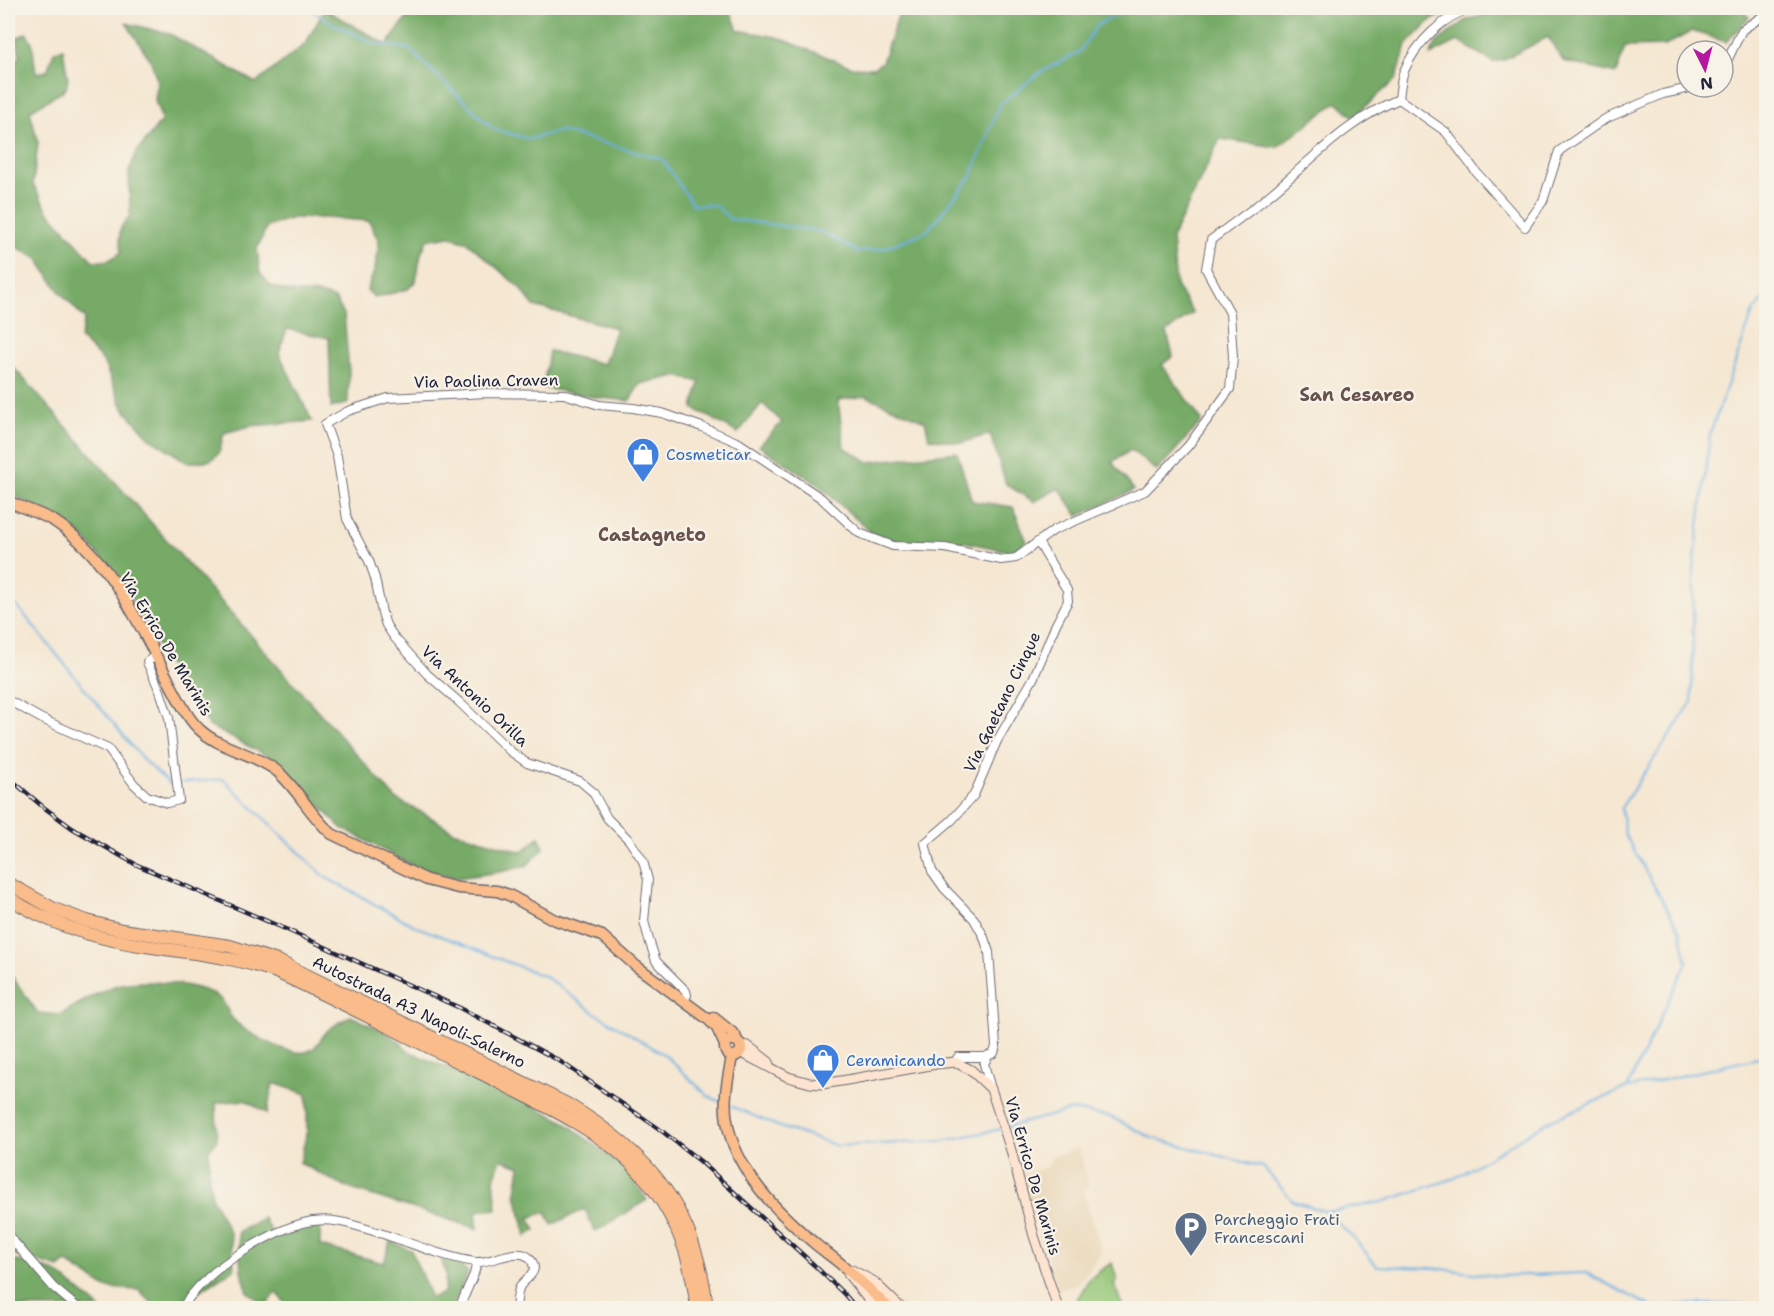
<svg xmlns="http://www.w3.org/2000/svg" width="1774" height="1316" viewBox="0 0 1774 1316" font-family="'Shantell Sans',sans-serif">
  <style>
    .built { fill: #ead8ba }
    .green { fill: #93c575; stroke: #5a7458; stroke-width: 1.5 }
    .forest { fill: #76aa66; stroke: #4c6650; stroke-width: 1.5 }
    .lines { fill: none; stroke-linecap: round; stroke-linejoin: round }
    .stream { stroke: #6db0e2; stroke-width: 2 }
    .tertiary-casing { stroke: #6c6770; stroke-width: 10 }
    .secondary-casing { stroke: #6c6770; stroke-width: 11 }
    .primary-casing { stroke: #6c6770; stroke-width: 13 }
    .motorway-casing { stroke: #6c6770; stroke-width: 14 }
    .tertiary { stroke: #fff; stroke-width: 8 }
    .secondary { stroke: #fde4d0; stroke-width: 9 }
    .primary { stroke: #f9bc8a; stroke-width: 10 }
    .motorway { stroke: #f9bc8a; stroke-width: 12 }
    .rail-casing { stroke: #22223b; stroke-width: 4.5 }
    .rail { stroke: #f7f3e8; stroke-width: 2; stroke-dasharray: 7; stroke-linecap: butt }
    .labels { text-anchor: middle; dominant-baseline: central; stroke-width: 4.5; stroke-linejoin: round; paint-order: stroke }
    .street-label { font-size: 16px; fill: #22223b; stroke: #f7f3e8 }
    .shop-label { font-size: 16px; fill: #366cbe; stroke: #f7f3e8; text-anchor: start }
    .service-label { font-size: 16px; fill: #4e5e75; stroke: #f7f3e8; text-anchor: start }
    .neighbourhood-label { font-size: 18px; font-weight: bold; fill: #66514f; stroke: #f7f3e8 }
  </style>
  <rect width="100%" height="100%" fill="#f7f3e8"/>
  <filter id="ink" filterUnits="userSpaceOnUse"><feTurbulence type="fractalNoise" baseFrequency=".0167" numOctaves="2"/><feDisplacementMap in="SourceGraphic" scale="12" xChannelSelector="R" yChannelSelector="G"/><feConvolveMatrix kernelMatrix="1 2 1 2 8 2 1 2 1" color-interpolation-filters="sRGB"/></filter>
  <filter id="wash" filterUnits="userSpaceOnUse"><feTurbulence type="fractalNoise" baseFrequency=".008" numOctaves="4" result="noise"/><feDisplacementMap in="SourceGraphic" scale="24" xChannelSelector="R" yChannelSelector="G"/><feGaussianBlur stdDeviation="1.35" result="paint"/><feColorMatrix in="noise" values="0 0 0 0 0 0 0 0 0 0 0 0 0 0 0 0 0 1.4 0 .05"/><feComposite in="paint" operator="in"/></filter>
  <g filter="url(#wash)">
    <rect width="100%" height="100%" fill="#f5e7d2"/>
    <polygon class="built" points="1079,1148 1089,1186 1083,1191 1102,1252 1078,1284 1058,1290 1020,1176 1047,1167 1052,1156"/>
    <path class="green" d="M1112,1263L1117,1280L1114,1284L1123,1308H1072L1071,1305C1080,1299 1082,1289 1088,1281C1095,1274 1104,1268 1112,1263Z"/>
    <g class="forest">
      <path d="M414,8H729L738,30L777,37L852,67L873,68L882,62L901,8H1456L1430,21L1407,45L1396,79L1354,117L1337,102L1277,147L1220,139L1172,238L1176,286L1193,313L1167,332L1173,356L1162,365L1202,421L1157,471L1131,450L1112,462L1134,490L1078,516L1059,488L1034,502L1006,484L990,434L961,443L929,438L925,421L866,396L838,400L844,447L869,462L957,452L972,501L1013,507L1027,542L1012,552L965,542H897L873,534L816,483L759,446L782,422L762,403L738,433L693,408L700,382L676,376L640,384L629,401L593,397L543,388L549,351L604,364L616,328L534,306L520,288L467,242L449,236L427,240L421,254L416,281L408,289L375,298L367,290L375,269L379,242L369,221L331,218H293L267,226L257,249L260,273L271,286L289,292L319,294L335,299L344,314L349,372L348,403L331,408L329,338L287,329L279,353L312,421L250,426L224,433L219,453L211,460L188,463L149,437L123,408L103,361L80,338L85,319L59,291L38,259L8,242V59L20,58L17,38L26,33L32,42L36,73L47,71L54,52L63,48L68,79L66,89L30,111L38,143L33,184L48,211L93,261C105,262 112,260 121,252C119,235 117,228 130,216L129,171L137,152L162,120L155,101L157,81L151,61L126,23L170,34L256,83L305,44L325,9L387,45Z"/>
      <polygon points="1517,8 1692,8 1697,14 1712,8 1743,8 1749,18 1726,42 1692,31 1665,46 1625,47 1616,74 1563,61 1548,37 1503,60 1493,62 1458,41 1430,55 1437,42 1468,19"/>
      <polygon points="8,361 396,799 425,814 453,831 522,852 539,837 544,848 526,866 500,872 458,878 421,870 340,827 279,762 209,726 186,697 124,585 86,540 58,517 8,493"/>
      <path d="M8,971L38,1013L60,1015C76,1005 94,994 112,987C136,978 197,982 218,997C228,1004 226,1012 233,1019C244,1032 288,1056 306,1052C317,1049 321,1037 328,1030C335,1024 344,1020 351,1016L381,1030L399,1041L408,1051L443,1066L470,1073L563,1121L624,1167L647,1200L595,1232L585,1209L552,1225L546,1212L529,1218L536,1230L526,1236L516,1194L520,1166L501,1159L494,1179L497,1209L476,1211L478,1229L345,1187L300,1163L307,1130V1094L273,1083L267,1113L245,1100L216,1103L217,1140L209,1150V1177L212,1198L230,1233L234,1269L172,1308H157L139,1290L106,1288L66,1262L59,1268L8,1253Z"/>
      <polygon points="263,1218 275,1238 304,1227 320,1227 320,1246 384,1263 390,1241 411,1250 431,1298 444,1293 446,1275 441,1257 458,1263 468,1272 452,1308 288,1308 277,1292 265,1306 248,1292 241,1270 238,1232"/>
      <polygon points="8,1258 56,1272 100,1308 8,1308"/>
    </g>
    <g class="lines">
      <g class="stream">
        <polyline points="308,8 332,23 373,43 409,49 493,129 529,139 560,131 662,159 693,205 715,205 730,219 820,231 858,252 884,248 927,231 971,177 1000,104 1039,73 1079,52 1097,25 1129,8"/>
        <polyline points="8,595 144,761 170,784 175,784"/>
        <polyline points="181,783 223,779 325,877 415,926 546,977 595,1013 665,1055 708,1096 723,1103"/>
        <polyline points="1629,1088 1766,1056"/>
        <polyline points="731,1106 780,1127 838,1146 942,1141 1001,1129"/>
        <polyline points="1007,1127 1072,1110 1111,1117 1152,1138 1263,1167 1293,1201 1327,1212 1382,1202 1455,1178 1549,1121 1627,1088 1687,962 1680,931 1625,835 1621,808 1692,702 1694,568 1710,434 1753,312 1766,295"/>
        <polyline points="1327,1212 1358,1243 1377,1266 1435,1268 1497,1276 1586,1273 1654,1308 1686,1304 1766,1304"/>
      </g>
    </g>
  </g>
  <g filter="url(#ink)">
    <g class="lines">
      <defs>
        <g id="tertiary">
          <polyline points="1723,66 1727,61 1742,30 1766,14"/>
          <polyline points="1399,99 1446,132 1477,173 1525,227 1543,201 1559,151 1605,119 1663,94 1694,87"/>
          <path d="M1399,99C1400,90 1401,79 1404,71C1416,43 1444,15 1473,8"/>
          <polyline points="8,700 42,719 108,749 134,784 147,796 167,803 179,800 169,718 160,691 147,662 155,656"/>
          <path d="M684,1002L687,995L686,991L656,961L649,940L644,921L648,880L643,861L629,840L607,818L593,792L580,781L527,763L510,751L459,702L427,674L394,637L386,625L382,613L375,578L369,561L347,519L337,456L325,424L348,411L388,398L487,393L564,394L599,405L633,408L662,413L702,427L739,443L821,498L859,533L893,546L945,548L1001,560L1016,558L1054,530L1145,491L1188,446L1230,389L1233,357L1230,313L1206,269L1211,240C1229,226 1248,213 1266,198C1309,163 1347,120 1399,99"/>
          <polyline points="988,1056 984,1064 991,1089"/>
          <polyline points="955,1062 958,1057 985,1057 994,1053 996,1046 989,952 983,935 974,919 944,888 932,871 925,843 952,820 974,795 997,741 1033,679 1056,624 1068,601 1067,590 1038,542"/>
          <polyline points="8,1235 53,1287 78,1308"/>
          <path d="M182,1308C198,1283 223,1263 249,1248C265,1238 284,1228 303,1223C330,1215 357,1226 383,1234C413,1244 444,1257 475,1262C491,1264 521,1244 531,1260C540,1272 526,1278 520,1286C517,1292 517,1302 516,1308"/>
          <polyline points="459,1308 474,1274 477,1262"/>
        </g>
        <g id="secondary">
          <polyline points="740,1045 748,1046 769,1062"/>
          <polyline points="740,1052 788,1077 810,1083 822,1084 847,1080 936,1064 955,1062 971,1070 991,1089 1010,1147 1034,1236 1058,1308"/>
          <polyline points="852,1270 873,1281 901,1308"/>
          <polyline points="848,1274 875,1308"/>
        </g>
        <g id="primary">
          <path d="M8,501C22,508 40,513 54,521C117,562 145,639 180,702C185,711 190,721 199,729C220,749 254,753 277,771C299,790 311,817 332,834L427,880L458,888L497,891L509,895L553,919L602,936L636,966L708,1019L717,1028L725,1045"/>
          <polyline points="714,1018 735,1035 737,1041"/>
          <circle cx="733" cy="1048" r="8"/>
          <path d="M732,1057C728,1078 723,1099 727,1121C735,1170 776,1211 813,1242C822,1250 833,1257 842,1265C858,1278 874,1294 889,1308"/>
        </g>
        <g id="motorway">
          <path d="M8,883L54,909L87,921L122,930L230,946L280,962L567,1104C651,1154 696,1210 707,1308"/>
          <path d="M8,897C48,924 97,939 145,946C190,953 233,956 276,972C334,998 390,1028 447,1056C473,1069 498,1082 524,1095C596,1131 652,1163 682,1242C690,1263 694,1286 697,1308"/>
        </g>
      </defs>
      <use href="#tertiary" class="tertiary-casing"/>
      <use href="#secondary" class="secondary-casing"/>
      <use href="#primary" class="primary-casing"/>
      <use href="#motorway" class="motorway-casing"/>
      <use href="#tertiary" class="tertiary"/>
      <use href="#secondary" class="secondary"/>
      <use href="#primary" class="primary"/>
      <use href="#motorway" class="motorway"/>
      <defs>
        <polyline id="rail" points="8,777 42,806 72,828 135,864 283,928 460,1008 558,1060 658,1128 700,1161 814,1265 845,1295 856,1308"/>
      </defs>
      <use href="#rail" class="rail-casing"/>
      <use href="#rail" class="rail"/>
    </g>
  </g>
  <defs>
    <symbol id="shop-pin" viewBox="-11 -11 22 30"><path d="M0 17L-7.5 6A9.5 9.5 0 1 1 7.5 6Z" fill="#3f7fe0" stroke="#f7f3e8"/><path d="M-5-2.5h2.3a2.7 3.5 0 0 1 5.4 0H5L5.5 6h-11ZM-1.5-2.5h3a1.5 2.3 0 0 0-3 0Z" fill="#fff"/></symbol>
    <symbol id="parking-pin" viewBox="-11 -11 22 30"><path d="M0 17L-7.5 6A9.5 9.5 0 1 1 7.5 6Z" fill="#5c6f8a" stroke="#f7f3e8"/><path d="M-3.5-5.5H1a3.5 3.5 0 0 1 0 7H-1V5.5H-3.5ZM-1-3.4V-.6H.8a1.4 1.4 0 0 0 0-2.8Z" fill="#fff"/></symbol>
  </defs>
  <g fill-rule="evenodd">
    <use href="#shop-pin" x="624" y="435" width="38" height="52"/>
    <use href="#shop-pin" x="804" y="1041" width="38" height="52"/>
    <use href="#parking-pin" x="1172" y="1209" width="38" height="52"/>
  </g>
  <g class="labels">
    <g class="street-label">
      <text transform="translate(486 381) rotate(-1)">Via Paolina Craven</text>
      <text transform="translate(166 644) rotate(59)">Via Errico De Marinis</text>
      <text transform="translate(475 696) rotate(43)">Via Antonio Orilla</text>
      <text transform="translate(1002 702) rotate(-64)">Via Gaetano Cinque</text>
      <text transform="translate(419 1012) rotate(26)">Autostrada A3 Napoli-Salerno</text>
      <text transform="translate(1033 1176) rotate(74)">Via Errico De Marinis</text>
    </g>
    <g class="shop-label">
      <text x="666" y="454">Cosmeticar</text>
      <text x="846" y="1060">Ceramicando</text>
    </g>
    <g class="service-label">
      <text x="1214" y="1219">Parcheggio Frati<tspan x="1214" dy="18">Francescani</tspan></text>
    </g>
    <g class="neighbourhood-label">
      <text x="1357" y="395">San Cesareo</text>
      <text x="652" y="535">Castagneto</text>
    </g>
  </g>
  <rect width="1774" height="1316" fill="none" stroke="#f7f3e8" stroke-width="30"/>
  <g transform="translate(1705 69) rotate(174)"><circle r="28" fill="#f7f3e8" stroke="#a29fa3" stroke-width="1.5"/>
  <path d="M0-4.5L10 22L0 15L-10 22Z" fill="#b5179e"/>
  <text y="-9" font-size="16" font-weight="bold" text-anchor="middle" fill="#22223b">N</text>
  </g>
</svg>
